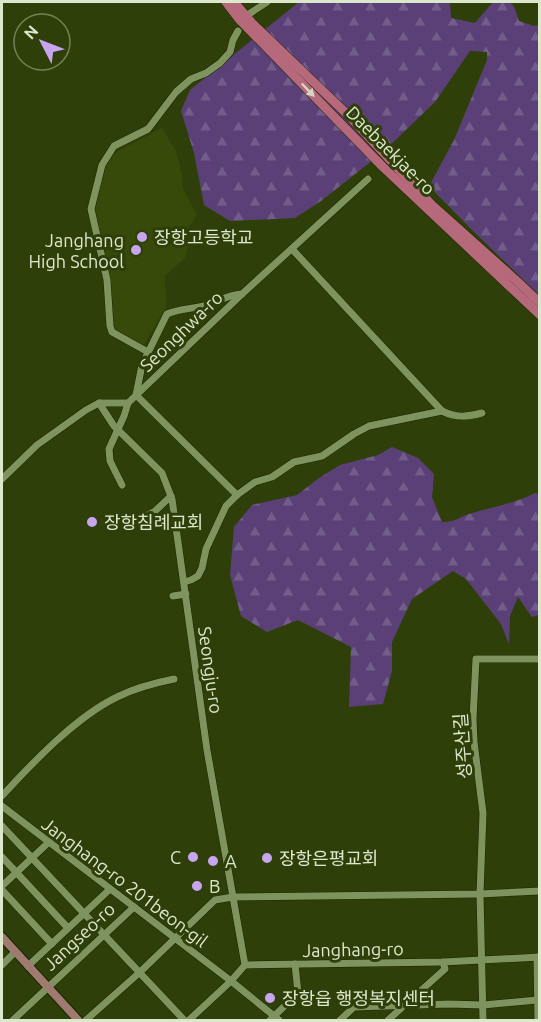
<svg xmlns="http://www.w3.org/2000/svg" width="541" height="1022" viewBox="0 0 541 1022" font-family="Ubuntu,'Noto Sans KR',sans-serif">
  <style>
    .built { fill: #374a09 }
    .forest { fill: url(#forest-firs) }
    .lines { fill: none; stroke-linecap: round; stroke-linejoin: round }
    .minor-casing { stroke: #192500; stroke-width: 8 }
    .major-casing { stroke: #192500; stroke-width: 10 }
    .highway-casing { stroke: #192500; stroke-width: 10 }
    .minor { stroke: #7e935d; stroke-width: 7 }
    .major { stroke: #9f7a6e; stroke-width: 8 }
    .highway { stroke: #b5697a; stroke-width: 9 }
    .oneway { fill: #d6d5c0 }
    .poi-dot { fill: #c8a6ef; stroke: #2f3f09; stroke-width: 2 }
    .labels { text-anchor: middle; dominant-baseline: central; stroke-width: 6; stroke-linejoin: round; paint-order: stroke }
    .street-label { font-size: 18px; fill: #dce8cc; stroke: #2f3f09 }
    .poi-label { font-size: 18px; fill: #dce8cc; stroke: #2f3f09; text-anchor: start }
  </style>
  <defs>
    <pattern id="forest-firs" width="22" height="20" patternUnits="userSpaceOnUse" patternTransform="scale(1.5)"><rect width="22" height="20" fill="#5b4077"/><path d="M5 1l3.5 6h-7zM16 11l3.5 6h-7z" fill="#725c89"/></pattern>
  </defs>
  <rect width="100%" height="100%" fill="#2f3f09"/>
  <polygon class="built" points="162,128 176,151 183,179 182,187 197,215 189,227 183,233 189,243 185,258 165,276 165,286 167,300 166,308 143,346 113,330 94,211 100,178 112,154"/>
  <g class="forest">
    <path d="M299,2H450L451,18L475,23L493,2C515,2 512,1 519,21L534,26L539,25V295L471,229L429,186L454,140L487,60V52L470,51L435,102L383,152L321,201L295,218L230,221L204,205L194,153L181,111L190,90Z"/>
    <path d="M392,447L418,458L434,474L432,497L442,522C456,522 457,518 469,514C491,507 514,504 535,493L539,494V615L532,617L518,597L510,616L509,644L501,624L466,579L453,571L412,599L392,642V671L383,704L349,707L351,647L298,620L267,632L241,616L230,575L234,527L252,505L297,495L319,478L340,465L378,455Z"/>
  </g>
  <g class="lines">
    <defs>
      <g id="minor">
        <polyline points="249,14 267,2"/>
        <polyline points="292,249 442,411"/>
        <polyline points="148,352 112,332 110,326 107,280 91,209 102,165 114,146 148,129 176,92 191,79 206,73 220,63 230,52 233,40 238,31"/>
        <polyline points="99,403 114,426 162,473 172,499 207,750 245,965"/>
        <polyline points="2,479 37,445 86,410 99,403 128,403 242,294 368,179"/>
        <polyline points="122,485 110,461 109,449 124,416 128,403"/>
        <path d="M237,495L136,395L142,365L167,314C180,308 196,309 210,304C221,300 230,294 242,294"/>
        <polyline points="146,516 154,512 171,496"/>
        <path d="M184,582L191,580L198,576L202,568L206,549L226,506L237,495L255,482L272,477L294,462L322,456L354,434L369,426L442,411C456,418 467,417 482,413"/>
        <polyline points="173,596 186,594"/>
        <path d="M2,796C33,762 76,717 117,697C135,688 154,683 174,679"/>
        <polyline points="2,806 231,981 279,1020"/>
        <polyline points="2,826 184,1020"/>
        <polyline points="2,857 68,928"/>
        <polyline points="2,886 49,842"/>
        <polyline points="2,890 52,944"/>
        <polyline points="537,957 538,1020"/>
        <polyline points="2,965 15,952"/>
        <polyline points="28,966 110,889"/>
        <polyline points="13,1020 134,907"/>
        <polyline points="86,1020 139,973 215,900 233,897 480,894 540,891"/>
        <polyline points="189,1020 231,981 245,965 443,962 540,957"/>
        <polyline points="270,1020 298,993 295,964"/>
        <polyline points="340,1020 354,1007 449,1004 483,1005 537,1000"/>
        <polyline points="388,1020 445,969 443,962"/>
        <polyline points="483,1020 480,894 483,813 474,742 473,719 476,659 540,659"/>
      </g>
      <polyline id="major" points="2,937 78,1020"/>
      <g id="highway">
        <polyline points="226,2 239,19 383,167 540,315"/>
        <polyline points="234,2 252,23 349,116 432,205 518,282 540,303"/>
      </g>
    </defs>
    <use href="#minor" class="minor-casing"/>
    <use href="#major" class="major-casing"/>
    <use href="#highway" class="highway-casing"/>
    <use href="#minor" class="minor"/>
    <use href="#major" class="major"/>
    <use href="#highway" class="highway"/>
  </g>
  <defs><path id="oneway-solid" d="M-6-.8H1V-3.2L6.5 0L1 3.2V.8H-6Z" transform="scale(1.5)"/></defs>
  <use class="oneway" href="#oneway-solid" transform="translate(308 90) rotate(46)"/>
  <g class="poi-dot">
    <circle cx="142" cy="237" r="6"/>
    <circle cx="136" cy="250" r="6"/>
    <circle cx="92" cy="522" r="6"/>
    <circle cx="193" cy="857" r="6"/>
    <circle cx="267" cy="858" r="6"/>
    <circle cx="213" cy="861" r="6"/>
    <circle cx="197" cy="886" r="6"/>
    <circle cx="270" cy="998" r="6"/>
  </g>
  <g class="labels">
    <g class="street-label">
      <text transform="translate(391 150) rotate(45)">Daebaekjae-ro</text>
      <text transform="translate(181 331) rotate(-44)">Seonghwa-ro</text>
      <text transform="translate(211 670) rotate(82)">Seongju-ro</text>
      <text transform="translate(462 746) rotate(-94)">성주산길</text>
      <text transform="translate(125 882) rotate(37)">Janghang-ro 201beon-gil</text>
      <text transform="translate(79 936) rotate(-43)">Jangseo-ro</text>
      <text transform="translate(353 949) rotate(-1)">Janghang-ro</text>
    </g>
    <g class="poi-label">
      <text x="154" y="237">장항고등학교</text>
      <text x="124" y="240" text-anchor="end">Janghang<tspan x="124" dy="21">High School</tspan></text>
      <text x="104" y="522">장항침례교회</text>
      <text x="181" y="857" text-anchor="end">C</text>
      <text x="279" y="858">장항은평교회</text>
      <text x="225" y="861">A</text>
      <text x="209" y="886">B</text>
      <text x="282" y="998">장항읍 행정복지센터</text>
    </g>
  </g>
  <rect width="541" height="1022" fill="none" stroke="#dce8cc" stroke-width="6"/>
  <g transform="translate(42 42) rotate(312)"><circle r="28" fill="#2f3f09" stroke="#748357" stroke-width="1.5"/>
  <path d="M0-4.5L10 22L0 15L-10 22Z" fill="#c8a6ef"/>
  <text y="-9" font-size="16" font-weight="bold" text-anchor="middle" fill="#dce8cc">N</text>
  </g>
</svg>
